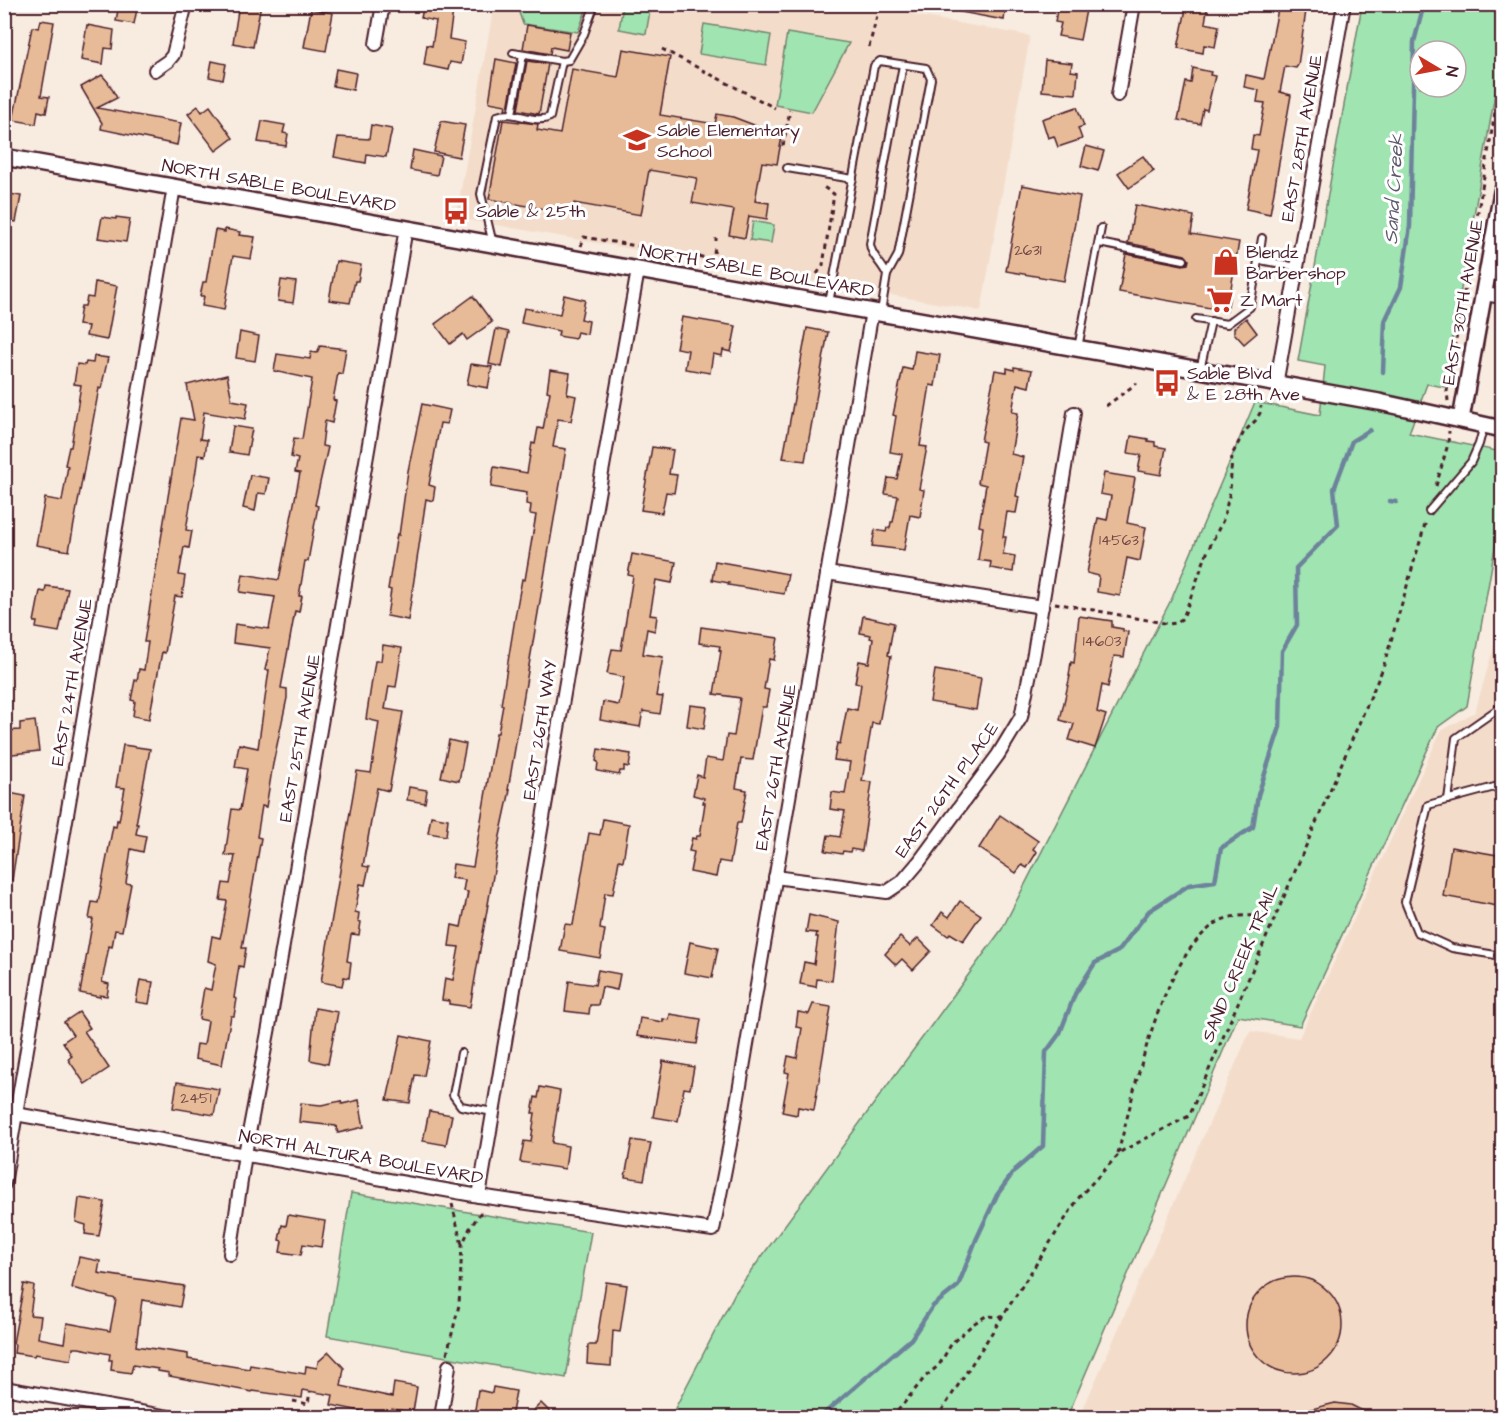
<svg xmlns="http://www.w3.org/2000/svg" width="1507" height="1422" viewBox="0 0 1507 1422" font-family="'Architects Daughter',sans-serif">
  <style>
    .built { fill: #f3ddca }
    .green { fill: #9fe4b1; stroke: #74826e; stroke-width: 1.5; fill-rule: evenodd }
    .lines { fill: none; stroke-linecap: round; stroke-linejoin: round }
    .stream { stroke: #6d839b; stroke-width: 4.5 }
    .building { fill: #e7bb97; stroke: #4a1f2b; stroke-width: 1.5 }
    .service-casing { stroke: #4a1f2b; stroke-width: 10 }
    .minor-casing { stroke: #4a1f2b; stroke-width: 16 }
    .tertiary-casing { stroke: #4a1f2b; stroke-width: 20 }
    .path { stroke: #4a1f2b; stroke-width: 3; stroke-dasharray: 4.5 4.5; stroke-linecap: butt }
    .service { stroke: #fff; stroke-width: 6 }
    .minor { stroke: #fff; stroke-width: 12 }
    .tertiary { stroke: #fff; stroke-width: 15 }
    .labels { text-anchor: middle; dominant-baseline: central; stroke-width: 6; stroke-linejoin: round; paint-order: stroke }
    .number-label { font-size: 15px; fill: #714646 }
    .poi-label { font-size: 18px; fill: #4a1f2b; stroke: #fff; text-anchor: start }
    .street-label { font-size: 18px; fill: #4a1f2b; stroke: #fff }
    .water-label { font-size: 20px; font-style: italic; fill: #5e596c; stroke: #fff }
  </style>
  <rect width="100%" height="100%" fill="#f8ebe0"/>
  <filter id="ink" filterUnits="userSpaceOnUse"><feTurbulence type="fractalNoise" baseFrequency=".0167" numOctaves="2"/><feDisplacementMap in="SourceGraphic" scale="12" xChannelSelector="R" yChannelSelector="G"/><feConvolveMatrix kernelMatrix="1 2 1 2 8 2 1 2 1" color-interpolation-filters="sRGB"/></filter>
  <g filter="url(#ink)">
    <g class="built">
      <polygon points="494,5 916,5 914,15 1030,36 981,311 456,218"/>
      <polygon points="1502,618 1502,1417 1079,1418 1250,1031 1299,1038 1441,731 1475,712"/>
    </g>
    <g class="green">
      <polygon points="516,4 588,5 578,32 523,24"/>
      <polygon points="623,5 651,5 646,34 619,29"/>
      <path d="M1362,5H1502V54L1444,387L1427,384L1409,433L1502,452V508L1467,706L1438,727L1300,1026L1238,1016L1067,1417L670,1418L735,1293L1002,929L1172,598L1255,402L1320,415L1325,366L1298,361ZM1420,51H1456V87H1420Z"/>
      <polygon points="704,24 771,35 766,65 699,54"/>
      <polygon points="787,33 849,43 812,112 775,105"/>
      <polygon points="753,221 774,225 771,243 750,240"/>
      <polygon points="351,1193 591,1232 566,1378 327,1336"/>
    </g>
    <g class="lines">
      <g class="stream">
        <polyline points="1383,372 1385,321 1401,287 1410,226 1414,42 1424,4"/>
        <polyline points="1390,501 1396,502"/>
        <polyline points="819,1418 911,1339 933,1306 958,1286 976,1240 997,1195 1015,1170 1043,1146 1046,1052 1060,1033 1075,994 1095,963 1118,951 1149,911 1189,885 1215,881 1221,848 1253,827 1258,795 1280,727 1282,651 1297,625 1296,568 1338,525 1334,489 1352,441 1370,430"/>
      </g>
    </g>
    <g class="building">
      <polygon points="119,4 138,4 134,24 116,21"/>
      <polygon points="239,4 261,4 253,47 233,43"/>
      <polygon points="424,4 454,4 449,39 465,42 461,64 450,62 448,70 424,65 427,45 432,46 436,21 421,18"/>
      <polygon points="955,4 1006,4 1004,20 955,11"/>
      <polygon points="1058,4 1085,4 1084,10 1086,10 1080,40 1058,36 1061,23 1055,22"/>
      <polygon points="1187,4 1208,4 1205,23 1219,26 1215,47 1204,45 1203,53 1178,48"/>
      <polygon points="1279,4 1307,4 1298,65 1296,68 1285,66 1280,92 1291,95 1270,214 1246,209 1257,150 1251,149 1253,135 1259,136 1265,103 1257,102 1259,90 1244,87 1246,75 1264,79"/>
      <polygon points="311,9 333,13 326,51 304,47"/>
      <polygon points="41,20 54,22 41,96 49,97 46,113 38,111 36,124 13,120 32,27 39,28"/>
      <polygon points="87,25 114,30 112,49 105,48 103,64 81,60"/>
      <polygon points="527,25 570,32 567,50 551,47 550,54 523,49"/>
      <polygon points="623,49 670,57 660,115 715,124 717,114 733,117 754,125 783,131 777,164 762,162 755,201 769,203 767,219 749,216 745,238 729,235 734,210 692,203 697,178 649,170 641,215 574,203 572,214 489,199 503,120 538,124 537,130 560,134 572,69 618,77"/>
      <polygon points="496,59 516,63 508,109 505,109 506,105 489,102"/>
      <polygon points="1045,60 1072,63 1071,71 1078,72 1076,94 1042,91"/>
      <polygon points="212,61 226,64 223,80 209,77"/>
      <polygon points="527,61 548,64 539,114 518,110"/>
      <polygon points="1193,68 1211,72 1210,75 1215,76 1207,110 1203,109 1200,124 1178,120 1186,82 1191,83"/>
      <polygon points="336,69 356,73 353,90 333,86"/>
      <polygon points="102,75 108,82 117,98 97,108 181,123 177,145 101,129 102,123 81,87"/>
      <polygon points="198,106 202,112 210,106 233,138 216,151 188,114"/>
      <polygon points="1077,107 1084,126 1078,128 1082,139 1058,147 1054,136 1048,138 1042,119"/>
      <polygon points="262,121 285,125 283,133 288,134 286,146 258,142"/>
      <polygon points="441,121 465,125 459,157 434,152"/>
      <polygon points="371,125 392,129 386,157 367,154 366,163 334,157 338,137 369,139"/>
      <polygon points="1086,146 1104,151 1098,171 1081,166"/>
      <polygon points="413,150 441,156 437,175 410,170"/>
      <polygon points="1143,156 1154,171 1129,188 1118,173"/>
      <polygon points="1022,185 1080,196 1064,281 1006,271"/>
      <polygon points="4,193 21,196 16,222 4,220"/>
      <polygon points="1135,205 1194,216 1191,234 1239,242 1227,311 1119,292 1126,254 1183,265 1188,264 1189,260 1185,255 1128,243"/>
      <polygon points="102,217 116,219 116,217 130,219 126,242 98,238"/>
      <polygon points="225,229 240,232 239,235 255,237 251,259 233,256 224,310 202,306 204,296 200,296 203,282 206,282 215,230 225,232"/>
      <polygon points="336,261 361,265 358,281 355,281 350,303 329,300"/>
      <polygon points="281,280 296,282 293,303 278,301"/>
      <polygon points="95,282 117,286 107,340 86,336 88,326 78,325 81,306 85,306 87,297 93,298"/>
      <polygon points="564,295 585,300 581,319 589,321 587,334 577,332 575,339 558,336 559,331 521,323 524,308 560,314"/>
      <polygon points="473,296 492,322 467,340 463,334 450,344 435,324"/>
      <polygon points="682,317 736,326 731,352 723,350 722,356 713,354 710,373 685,369 688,350 676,348"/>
      <polygon points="1246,318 1257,333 1244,344 1234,333 1234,328"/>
      <polygon points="807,328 828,332 805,461 783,458"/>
      <polygon points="496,329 509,332 502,367 489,364"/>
      <polygon points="240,332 259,336 255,361 236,358"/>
      <polygon points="320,346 346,349 342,374 338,373 333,400 336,401 332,423 325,421 322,446 328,447 315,505 318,506 308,561 305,561 299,596 302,596 299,612 295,611 281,688 287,689 287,698 273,764 266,807 262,806 257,837 261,838 242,948 246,948 243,967 239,966 234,998 237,999 234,1016 231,1016 222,1065 195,1059 197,1044 204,1045 208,1021 199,1019 204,988 211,990 216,964 208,961 212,936 220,938 222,930 227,901 220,900 223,883 230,884 235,856 225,855 232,809 240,810 247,769 235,767 239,744 258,748 269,670 265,670 270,648 233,643 235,624 269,629 275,597 240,592 243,574 279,580 300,473 295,472 298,459 291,457 294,438 302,439 312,379 274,371 277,354 310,359 311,352 317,353"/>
      <polygon points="915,351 940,355 935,386 930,385 920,446 927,447 919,489 924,490 920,517 910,515 904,550 872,546 875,530 886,532 887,528 890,528 891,522 893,522 898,496 885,494 888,478 897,479 902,454 890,452 896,416 893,415 903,368 912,370"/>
      <polygon points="94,356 108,358 101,389 99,388 69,551 36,545 45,498 62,501 68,466 65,465 69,447 71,447 81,385 74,384 77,364 85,365 86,362 93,363"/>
      <polygon points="471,364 492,367 488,388 467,384"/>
      <polygon points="1014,367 1032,370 1029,387 1017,384 1012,412 1018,413 1011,454 1023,457 1016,496 1019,497 1016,513 1007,512 1003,537 1006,537 1003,554 1015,556 1013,572 990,568 991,562 978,560 983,527 979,526 986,485 978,483 985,442 981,441 995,370 1007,372 1007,368 1014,370"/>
      <polygon points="550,370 570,373 567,394 576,396 571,421 558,419 553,447 566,449 526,683 508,790 510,790 500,836 470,1007 449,1004 449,1001 442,1000 445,978 453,980 459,947 449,946 452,925 461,927 468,892 463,891 465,880 451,878 453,864 473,867 496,733 498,733 503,705 501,705 516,612 522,579 525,580 536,515 530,514 531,505 526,504 527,493 491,487 494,467 527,473 532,443 535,444 538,428 543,429 550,392 547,391"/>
      <polygon points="227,375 232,400 248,403 245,419 204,412 200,439 207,440 205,456 198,455 196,470 186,530 192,531 189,548 184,547 179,575 185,576 182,597 175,596 165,653 162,652 149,719 133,716 135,701 131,700 135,680 137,681 139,669 144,670 148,642 144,642 181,418 194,420 187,385"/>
      <polygon points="422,404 450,410 447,424 440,423 429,485 435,487 433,501 426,499 408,620 387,616 391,590 388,589 397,534 399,535 408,471"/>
      <polygon points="233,426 252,429 247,455 229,452"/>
      <polygon points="1131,436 1148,439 1148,441 1155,442 1155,446 1166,448 1161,475 1138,471 1141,455 1128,453"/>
      <polygon points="652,447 673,450 669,474 677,475 674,493 666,492 662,513 641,510"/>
      <polygon points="1104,473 1135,478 1127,523 1146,527 1140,561 1127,558 1120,596 1097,592 1099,576 1087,573 1098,518 1107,520 1111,496 1100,494"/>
      <polygon points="250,475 269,478 266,494 258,493 255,511 243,508"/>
      <polygon points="632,554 676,562 672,583 656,580 650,615 657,616 655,631 647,629 643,654 663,657 656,696 663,697 660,714 643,711 640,727 600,720 603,702 619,705 624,677 607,674 612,649 621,650 633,576 628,575"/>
      <polygon points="715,561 788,574 784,594 728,585 729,583 712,580"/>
      <polygon points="46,586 68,589 59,632 36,628 37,622 34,622 40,591 45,592"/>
      <polygon points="863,616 894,623 888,655 891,656 879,724 872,723 862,781 872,782 862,851 851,849 850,852 843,851 842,854 825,851 828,835 840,837 845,811 830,809 832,792 845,794 850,762 834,760 837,743 840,744 847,708 857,710 861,684 855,683 859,661 869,663 873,639 870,638 871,635 860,633"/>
      <polygon points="1079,616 1112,621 1112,627 1123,629 1123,631 1128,632 1124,657 1114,656 1108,687 1102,685 1097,712 1106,715 1095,748 1069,740 1074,724 1060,720 1070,676 1069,676 1071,662 1074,663"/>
      <polygon points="701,627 778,638 774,660 769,659 764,689 769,690 766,707 762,707 753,760 741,759 736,788 747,790 741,823 737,823 730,863 719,861 716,877 690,872 694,852 689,851 692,838 696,839 697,836 700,836 705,803 703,803 704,798 693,795 697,775 703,777 706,758 723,761 727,735 734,736 740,698 714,694 721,651 719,650 720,646 699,643"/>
      <polygon points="383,645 402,648 396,687 389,686 385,709 403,712 389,791 377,788 363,866 369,867 365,885 360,884 355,912 359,913 358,921 361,922 359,935 352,934 351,935 347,961 351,962 349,978 344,977 342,986 321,982 357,771 371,773 379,722 366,719 375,661 381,661"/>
      <polygon points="935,670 981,678 976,710 930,702"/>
      <polygon points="690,705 707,707 704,729 687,726"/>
      <polygon points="35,721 39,751 4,755 4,731 20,730 20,723"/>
      <polygon points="449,740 466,744 459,781 441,777"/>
      <polygon points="123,745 150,749 136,824 138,824 136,834 146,836 143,852 131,849 126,883 131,884 122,931 115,930 112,947 109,946 102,982 109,984 107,996 100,995 100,997 80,993 93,919 89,919 92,902 98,903 113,826 116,827 117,820 119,821 125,788 116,787"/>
      <polygon points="598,749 631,754 629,767 624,766 624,771 620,771 619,775 597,771 598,762 596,761"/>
      <polygon points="409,787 427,790 425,803 407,800"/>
      <polygon points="4,792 25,796 12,880 4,880"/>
      <polygon points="1000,815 1038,841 1033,849 1037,852 1027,868 1022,865 1016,873 979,848"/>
      <polygon points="431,816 448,819 446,836 428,833"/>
      <polygon points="603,819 629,824 623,861 619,860 613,894 605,893 600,929 605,930 600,958 560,951 565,924 573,925 589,833 600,835"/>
      <polygon points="1451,847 1503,856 1503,907 1443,896"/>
      <polygon points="960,901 981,915 963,941 950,933 948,936 933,925 942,912 949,917"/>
      <polygon points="809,915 839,922 832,981 817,979 816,987 800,984 804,962 814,964 818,937 816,937 817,933 806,932"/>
      <polygon points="900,937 910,946 918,938 931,951 913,970 902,959 896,965 885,954"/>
      <polygon points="690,942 718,948 712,978 684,973"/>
      <polygon points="598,970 620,974 617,990 602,987 598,1005 590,1005 589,1014 565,1011 569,981 595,985"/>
      <polygon points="140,980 153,982 149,1004 136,1002"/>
      <polygon points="813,1004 831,1007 814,1110 798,1107 797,1115 782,1112 789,1073 785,1072 788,1056 797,1058 802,1028 796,1027 798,1012 809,1014"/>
      <polygon points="315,1008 338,1012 328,1064 310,1060"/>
      <polygon points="79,1012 90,1028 84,1031 109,1068 85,1084 68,1059 72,1056 63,1042 73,1035 64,1022"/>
      <polygon points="670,1014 701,1019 697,1044 637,1036 640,1018 663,1022 663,1019 669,1020"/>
      <polygon points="401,1035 431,1041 424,1076 415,1075 410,1103 387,1100"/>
      <polygon points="663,1061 694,1067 690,1089 684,1088 678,1121 653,1117"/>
      <polygon points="177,1082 219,1089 214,1115 173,1108"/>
      <polygon points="540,1087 560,1091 552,1143 568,1146 565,1169 520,1162 524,1141 531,1142 535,1113 532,1113 535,1097 538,1098"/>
      <polygon points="359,1100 364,1127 338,1133 336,1126 299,1122 301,1103 321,1105 341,1101 342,1104"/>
      <polygon points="429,1111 452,1115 446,1145 423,1141"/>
      <polygon points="632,1140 651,1143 644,1180 625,1177"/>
      <polygon points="79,1198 105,1202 99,1236 85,1234 86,1225 76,1222"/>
      <polygon points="288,1215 325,1221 321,1247 303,1244 301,1255 280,1252 282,1241 279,1240 282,1225 286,1226"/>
      <polygon points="79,1257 100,1261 98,1273 184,1286 180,1307 142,1300 136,1346 188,1354 188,1359 249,1369 250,1365 305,1374 306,1366 317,1368 318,1362 329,1352 344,1368 341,1386 392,1397 394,1383 417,1387 413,1412 392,1409 390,1416 375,1414 331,1405 333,1395 303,1390 302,1398 253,1391 252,1392 169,1376 169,1373 158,1371 158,1369 133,1365 131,1373 111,1370 112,1360 109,1360 110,1354 79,1348 73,1348 71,1360 35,1354 34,1356 14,1353 15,1345 13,1343 24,1284 34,1286 30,1315 41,1316 38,1338 64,1343 67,1323 110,1331 116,1299 72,1288"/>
      <circle cx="1294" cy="1325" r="48"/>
      <polygon points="606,1282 627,1285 620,1332 613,1331 611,1366 587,1364 588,1345 596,1345"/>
      <polygon points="493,1387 516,1391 511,1418 474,1416 478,1390 492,1393"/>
      <polygon points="541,1403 556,1418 526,1418"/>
      <polygon points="1335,1403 1351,1405 1377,1418 1297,1418 1296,1413"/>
    </g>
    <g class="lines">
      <defs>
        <g id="service">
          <polyline points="513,53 562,61 569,60 584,34 595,4"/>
          <polyline points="512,114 523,55"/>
          <polyline points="787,168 853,179"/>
          <polyline points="1099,243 1184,260"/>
          <path d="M493,244L481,194L497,116C514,109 534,125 550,117L562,61"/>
          <polyline points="1260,260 1297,267"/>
          <path d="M887,275C882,263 871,256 870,244L903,65"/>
          <polyline points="829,303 874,66 880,61 926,68 931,79 898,255 887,275 881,312"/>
          <polyline points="1196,319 1227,324 1250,307 1262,238"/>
          <polyline points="1078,348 1101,228"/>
          <polyline points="1200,370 1211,321"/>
          <polyline points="1429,511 1471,462 1479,444 1484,425"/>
          <polyline points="1502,785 1428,805 1405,902 1417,932 1452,948 1502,956"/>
          <polyline points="1448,800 1456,738 1502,706"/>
          <polyline points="461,1053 453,1095 461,1106 493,1112"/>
        </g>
        <g id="minor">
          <polyline points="376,44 383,4"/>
          <polyline points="155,70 168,61 173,55 186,4"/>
          <polyline points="1118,95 1134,4"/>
          <polyline points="1485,294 1502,297"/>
          <polyline points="1276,385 1344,4"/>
          <polyline points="827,573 1042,607"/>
          <polyline points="775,877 887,892 902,882 919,862 998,755 1021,717 1034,653 1074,413"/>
          <polyline points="4,1112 479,1196 713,1230 730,1144 872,311"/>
          <polyline points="4,1184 174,187"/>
          <polyline points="479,1196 590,540 638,270"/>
          <polyline points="230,1254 245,1154 269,1027 406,228"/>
          <polyline points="4,1388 174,1418"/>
          <polyline points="441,1418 449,1366"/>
        </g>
        <g id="tertiary">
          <polyline points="4,157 1379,402 1502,429"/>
          <polyline points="1461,419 1502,192"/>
        </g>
      </defs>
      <use href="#service" class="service-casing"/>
      <use href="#minor" class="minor-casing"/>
      <use href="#tertiary" class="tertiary-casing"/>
      <g class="path">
        <polyline points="869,47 880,4"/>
        <polyline points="662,49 775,108"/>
        <polyline points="783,146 790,110"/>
        <polyline points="716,241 716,238"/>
        <polyline points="581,246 584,237 732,262"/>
        <polyline points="714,253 715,247"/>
        <polyline points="817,274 823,265 834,194 822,186"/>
        <polyline points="1448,401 1447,391 1502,72"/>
        <polyline points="1106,406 1137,383"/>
        <polyline points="1436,486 1448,444 1449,431"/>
        <polyline points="1055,603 1169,624 1176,623 1183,618 1208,550 1223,520 1230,492 1232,455 1244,432 1256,420 1260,413 1261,406"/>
        <path d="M1118,1153C1135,1091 1160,957 1218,922C1235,912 1258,918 1276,914"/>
        <polyline points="452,1204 462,1245"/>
        <polyline points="447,1354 459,1305 462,1245 470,1228 483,1209"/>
        <polyline points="293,1401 308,1404 310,1391"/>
        <polyline points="892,1418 925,1377 939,1365 952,1343 973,1324 986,1316 1002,1317"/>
        <polyline points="937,1418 1080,1196 1122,1151 1189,1116 1383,668 1426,521"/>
      </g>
      <use href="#service" class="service"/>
      <use href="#minor" class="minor"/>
      <use href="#tertiary" class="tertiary"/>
    </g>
  </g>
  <defs>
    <symbol id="school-bare" viewBox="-9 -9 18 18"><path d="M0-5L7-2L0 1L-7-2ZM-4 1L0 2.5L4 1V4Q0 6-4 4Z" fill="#c8321e" stroke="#fff" stroke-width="2.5" paint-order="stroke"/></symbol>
    <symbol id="bus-bare" viewBox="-9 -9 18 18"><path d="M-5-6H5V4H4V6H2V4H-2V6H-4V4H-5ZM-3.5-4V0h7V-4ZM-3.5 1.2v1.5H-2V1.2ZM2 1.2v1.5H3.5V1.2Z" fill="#c8321e" stroke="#fff" stroke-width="2.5" paint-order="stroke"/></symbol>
    <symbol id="shop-bare" viewBox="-9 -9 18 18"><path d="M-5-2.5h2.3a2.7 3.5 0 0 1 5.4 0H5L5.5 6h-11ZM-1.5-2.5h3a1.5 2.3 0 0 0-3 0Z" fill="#c8321e" stroke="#fff" stroke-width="2.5" paint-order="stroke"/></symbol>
    <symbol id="supermarket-bare" viewBox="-9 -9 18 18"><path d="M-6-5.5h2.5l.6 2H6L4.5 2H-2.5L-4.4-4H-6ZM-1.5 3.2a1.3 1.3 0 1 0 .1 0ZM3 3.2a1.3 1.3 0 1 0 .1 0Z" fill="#c8321e" stroke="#fff" stroke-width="2.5" paint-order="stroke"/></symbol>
  </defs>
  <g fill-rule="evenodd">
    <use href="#school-bare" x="618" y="121" width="38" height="38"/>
    <use href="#bus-bare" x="437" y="192" width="38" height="38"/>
    <use href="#shop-bare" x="1207" y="243" width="38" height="38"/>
    <use href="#supermarket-bare" x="1201" y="281" width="38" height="38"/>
    <use href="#bus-bare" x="1148" y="364" width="38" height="38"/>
  </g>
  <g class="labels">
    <g class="number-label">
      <text x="1028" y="250">2631</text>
      <text x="1119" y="540">14563</text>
      <text x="1102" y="641">14603</text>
      <text x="196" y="1098">2451</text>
    </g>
    <g class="poi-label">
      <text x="657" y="130">Sable Elementary<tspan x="657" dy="21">School</tspan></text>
      <text x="476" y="211">Sable &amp; 25th</text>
      <text x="1246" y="252">Blendz<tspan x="1246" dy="21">Barbershop</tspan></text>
      <text x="1240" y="300">Z Mart</text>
      <text x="1187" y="373">Sable Blvd<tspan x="1187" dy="21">&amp; E 28th Ave</tspan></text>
    </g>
    <g class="street-label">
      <text transform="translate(1302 138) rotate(-80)">EAST 28TH AVENUE</text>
      <text transform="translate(279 186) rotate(10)">NORTH SABLE BOULEVARD</text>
      <text transform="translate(757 271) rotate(10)">NORTH SABLE BOULEVARD</text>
      <text transform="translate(1463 302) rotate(-80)">EAST 30TH AVENUE</text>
      <text transform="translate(72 682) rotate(-80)">EAST 24TH AVENUE</text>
      <text transform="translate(540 730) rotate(-81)">EAST 26TH WAY</text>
      <text transform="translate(300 738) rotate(-80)">EAST 25TH AVENUE</text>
      <text transform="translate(776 767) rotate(-80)">EAST 26TH AVENUE</text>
      <text transform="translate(947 790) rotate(-54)">EAST 26TH PLACE</text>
      <text transform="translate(1240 963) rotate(-67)">SAND CREEK TRAIL</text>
      <text transform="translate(361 1157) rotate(10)">NORTH ALTURA BOULEVARD</text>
    </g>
    <g class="water-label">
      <text transform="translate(1394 189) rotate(-87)">Sand Creek</text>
    </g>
  </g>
  <rect width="1507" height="1422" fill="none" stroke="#fff" stroke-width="24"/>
  <rect x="12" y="12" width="1483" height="1398" fill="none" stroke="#4a1f2b" stroke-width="2" filter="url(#ink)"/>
  <g transform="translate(1438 69) rotate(100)"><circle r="28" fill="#ffffff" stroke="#b7a5aa" stroke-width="1.5"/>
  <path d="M0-4.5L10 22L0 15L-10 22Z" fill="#c8321e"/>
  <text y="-9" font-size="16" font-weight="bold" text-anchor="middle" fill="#4a1f2b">N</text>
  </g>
</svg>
